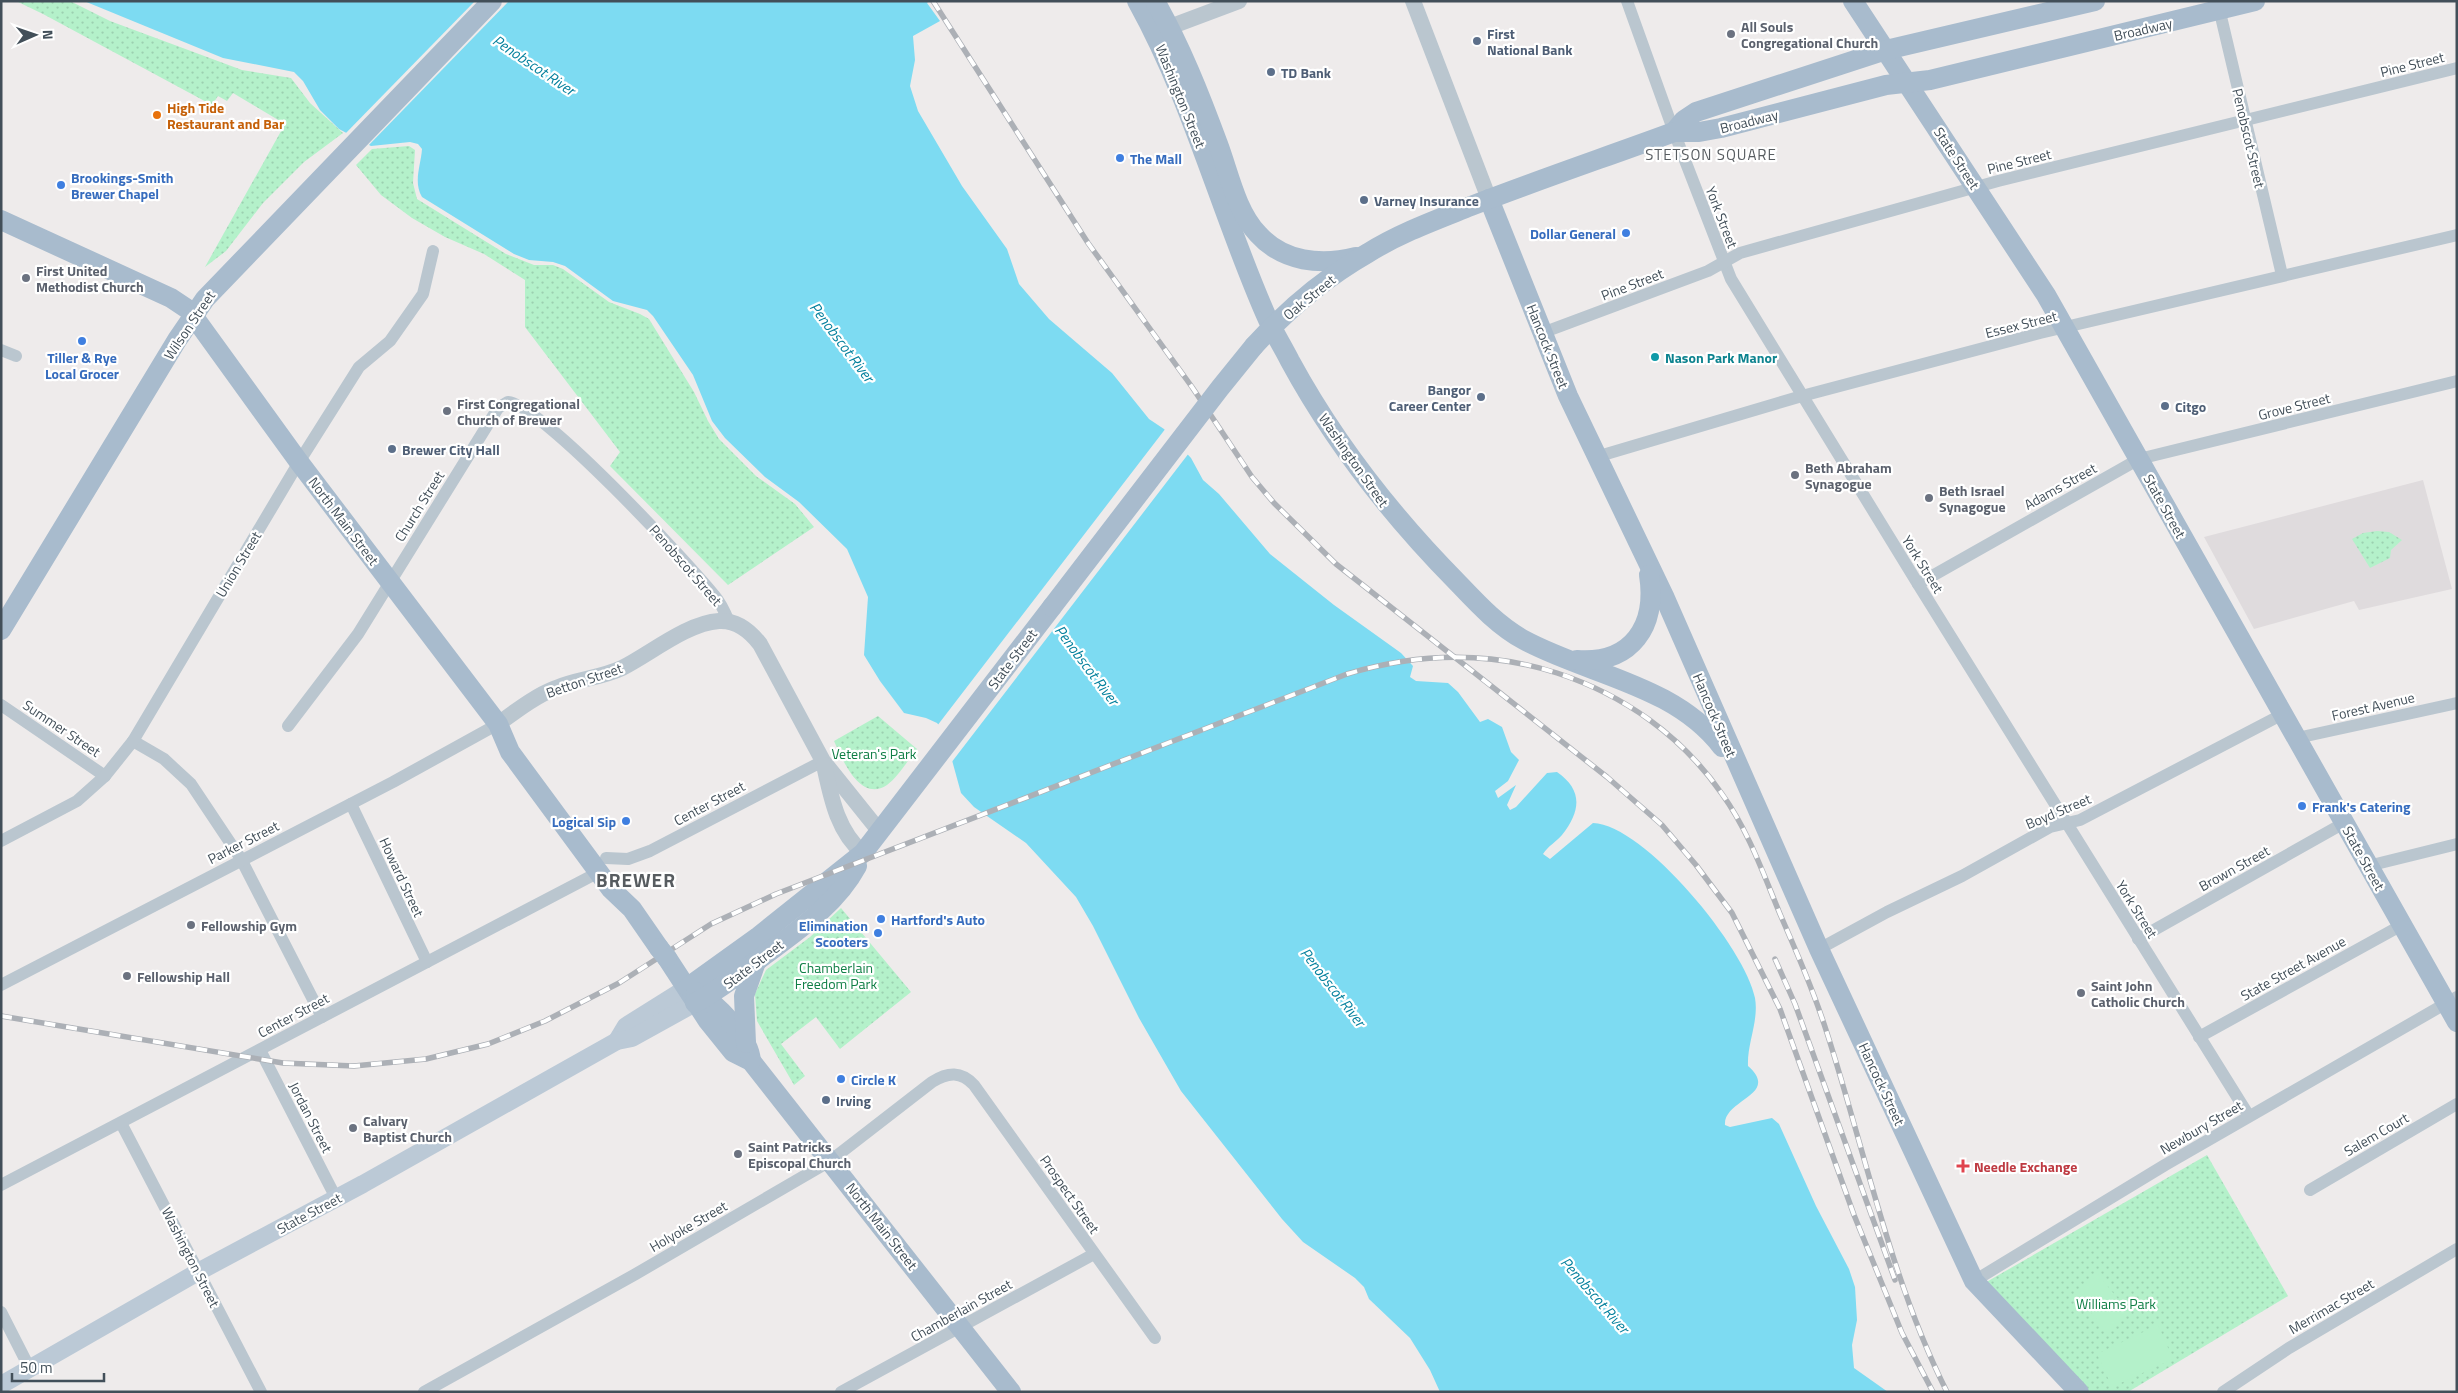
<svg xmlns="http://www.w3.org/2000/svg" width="2458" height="1393" viewBox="0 0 2458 1393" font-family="'Titillium Web',sans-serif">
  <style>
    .education { fill: #dfdbdd }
    .grass { fill: url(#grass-dots) }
    .garden { fill: #b4f1ca }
    .water { fill: #7ddbf2 }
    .pier { fill: #eeebeb }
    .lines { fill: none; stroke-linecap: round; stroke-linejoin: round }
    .minor { stroke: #bac6cf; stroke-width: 12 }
    .tertiary { stroke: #bac6cf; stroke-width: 16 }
    .secondary { stroke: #bbc9d6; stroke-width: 18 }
    .primary { stroke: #a8bbcd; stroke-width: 20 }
    .rail-casing { stroke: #acb0b6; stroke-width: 5.5 }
    .rail { stroke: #fff; stroke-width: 4; stroke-dasharray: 11; stroke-linecap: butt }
    .primary-bridge { stroke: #a8bbcd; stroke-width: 20 }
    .worship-dot { fill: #6b7280; stroke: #fff; stroke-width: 2 }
    .service-dot { fill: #5c6f8a; stroke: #fff; stroke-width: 2 }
    .food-dot { fill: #e8710a; stroke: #fff; stroke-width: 2 }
    .shop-dot { fill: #3f7fe0; stroke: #fff; stroke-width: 2 }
    .culture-dot { fill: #0f9aa8; stroke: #fff; stroke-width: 2 }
    .health-dot { fill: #e0444e; stroke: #fff; stroke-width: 2 }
    .labels { text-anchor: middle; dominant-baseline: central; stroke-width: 4.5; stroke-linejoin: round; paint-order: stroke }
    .worship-label { font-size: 14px; font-weight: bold; fill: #5b616d; stroke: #fff; text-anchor: start }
    .street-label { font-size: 14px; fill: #424f59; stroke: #fff }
    .service-label { font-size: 14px; font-weight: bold; fill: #4e5e75; stroke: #fff; text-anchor: start }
    .food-label { font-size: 14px; font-weight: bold; fill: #c56008; stroke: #fff; text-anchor: start }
    .shop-label { font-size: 14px; font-weight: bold; fill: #366cbe; stroke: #fff; text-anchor: start }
    .culture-label { font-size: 14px; font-weight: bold; fill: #0d838f; stroke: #fff; text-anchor: start }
    .park-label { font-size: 14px; fill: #0f7e45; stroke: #fff }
    .health-label { font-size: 14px; font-weight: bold; fill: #be3a42; stroke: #fff; text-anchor: start }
    .water-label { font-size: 15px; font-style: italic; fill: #04809d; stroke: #fff }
    .neighbourhood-label { font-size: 15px; letter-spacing: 1px; fill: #575c60; stroke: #fff }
    .district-label { font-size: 19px; font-weight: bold; letter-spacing: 1px; fill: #575c60; stroke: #fff }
  </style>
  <defs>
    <pattern id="grass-dots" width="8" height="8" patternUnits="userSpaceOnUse" patternTransform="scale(1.25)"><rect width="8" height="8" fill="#b4f1ca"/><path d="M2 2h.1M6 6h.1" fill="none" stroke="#9cd0b0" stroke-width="1.8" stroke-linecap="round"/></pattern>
  </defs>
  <rect width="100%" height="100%" fill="#eeebeb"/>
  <polygon class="education" points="2423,480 2452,589 2359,610 2354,601 2254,629 2204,537"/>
  <g class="grass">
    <polygon points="16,1 70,1 110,21 242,70 291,78 310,103 343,133 304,162 263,203 226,251 205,267 285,124 233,93 227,101 218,96 212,105 43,14"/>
    <polygon points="409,146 415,150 413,183 417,199 506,254 534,265 553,265 563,269 609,302 640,314 649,319 694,392 708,421 719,439 756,476 795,504 814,527 728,585 610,466 620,452 525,327 525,280 484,254 445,237 412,218 381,195 356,165 372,149"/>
    <polygon points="2377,531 2389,532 2402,540 2391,550 2390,558 2370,568 2352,539 2363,533"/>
    <path d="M878,716L917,749C908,760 898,777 887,785C860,803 842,759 834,741Z"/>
    <polygon points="841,908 911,992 840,1049 816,1017 781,1044 805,1076 794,1085 757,1021 755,994 766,970 810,937"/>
    <polygon points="2207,1155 2288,1296 2128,1392 2087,1392 1983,1284"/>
  </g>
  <g class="garden">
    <polygon points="2098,1274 2129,1313 2107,1332 2075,1293"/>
    <polygon points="2158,1325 2173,1359 2112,1387 2097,1354"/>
  </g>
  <path class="water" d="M84,1H929L927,3L940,21L913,36L915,60L910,86L918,111L962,186L1007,249L1019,284L1049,319L1112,373L1149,419L1164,429L1191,458L1203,480L1219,494L1270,554L1334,605L1401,653L1413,666L1410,677L1416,681L1448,683L1458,692L1480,722L1488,719L1502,727L1511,752L1519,760L1508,781L1495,791L1498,798L1516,785L1507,805L1510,810L1516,807L1547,773L1557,772C1583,790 1581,811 1562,835C1556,842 1548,846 1543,854L1550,859L1593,823C1645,825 1746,949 1755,998C1759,1021 1747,1043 1748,1066C1781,1095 1723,1099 1725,1125L1730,1127L1772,1118L1779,1124L1816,1206L1849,1269L1855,1287L1857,1320L1852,1345L1854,1368L1888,1392H1440L1430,1370L1410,1338L1369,1299L1364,1287L1355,1278L1303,1242L1282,1219L1181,1091L1139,1018L1093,926L1076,897L1026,843L974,807L961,793L944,731L937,723L926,718L904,713L880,681L864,655L868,597L847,549L799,502L765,477L725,438L712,421L693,375L653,316L647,310L613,301L565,266L553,262L529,260L514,254L422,197C413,182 421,165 422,149L418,144L410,142L371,146L339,129L320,110L303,81L294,72L223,58Z"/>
  <g class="pier">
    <polygon points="475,1 509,1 367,147 344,135"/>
    <polygon points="1166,428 1189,453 951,763 942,732 937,726"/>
  </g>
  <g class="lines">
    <g class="minor">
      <polyline points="1627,1 1674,132 1731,279 1918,584 2249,1116"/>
      <polyline points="2218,4 2282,275"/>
      <polyline points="1542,333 1708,271 1740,253 1998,181 2457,68"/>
      <polyline points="1,350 16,356"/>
      <polyline points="1596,457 1802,396 2040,333 2457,235"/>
      <polyline points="1918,584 2139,459 2457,381"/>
      <polyline points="1,705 105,776"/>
      <path d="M288,726L358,634L498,408L508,402C542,405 687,562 714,595C721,603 725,612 729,622"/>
      <polyline points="2297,738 2457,703"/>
      <polyline points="133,741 164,759 191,784 241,859 322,1017"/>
      <polyline points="351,804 427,962"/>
      <polyline points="1,841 77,801 105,776 133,741 299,462 359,367 390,341 423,294 433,251"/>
      <polyline points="606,858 628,859 650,851 823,761"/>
      <polyline points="2368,866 2457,844"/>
      <polyline points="2138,939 2344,823"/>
      <polyline points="1819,949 1887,912 1962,876 2050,827 2080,820 2283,714"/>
      <polyline points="1,985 393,782 498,724"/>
      <polyline points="2199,1037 2402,925"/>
      <polyline points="260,1050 336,1198"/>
      <polyline points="121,1123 261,1392"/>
      <polyline points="1,1185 599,872"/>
      <polyline points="2310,1190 2457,1104"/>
      <polyline points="1974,1281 2165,1165 2457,997"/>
      <polyline points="1,1312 30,1369"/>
      <path d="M424,1392L634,1275L830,1161L932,1082C948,1072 961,1071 974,1085L1155,1338"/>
      <polyline points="841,1392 1094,1254"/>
      <polyline points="2223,1392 2289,1348 2457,1249"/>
    </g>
    <g class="tertiary">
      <polyline points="1413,1 1489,199"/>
      <polyline points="1159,31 1239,1"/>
      <path d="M498,724C516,711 535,696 556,688C577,679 601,678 622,668C650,654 687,623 719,621C737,620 750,631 760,644L823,761L880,832"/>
      <path d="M824,765C831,797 837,831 863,853"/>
    </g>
    <g class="secondary">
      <polyline points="617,1041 626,1026 688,987"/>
      <polyline points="1,1385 198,1272 363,1184 617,1041 632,1038 695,1003"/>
    </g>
    <g class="primary">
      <path d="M1137,1C1192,100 1220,210 1265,313C1272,330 1282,345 1290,361C1335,444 1391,515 1457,582C1477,603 1498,626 1524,640C1589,675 1675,685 1722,747"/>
      <path d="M1155,1C1181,47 1200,95 1218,144C1229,173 1236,211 1258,234C1283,262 1321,266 1356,257"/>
      <polyline points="1853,1 2046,295 2457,1022"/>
      <polyline points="1674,132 1684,120 1696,112 1886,50 2095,1"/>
      <polyline points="1489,199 1568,396 1664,596 1819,949 1974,1281 2079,1392"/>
      <polyline points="1,220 171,298 189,310 299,462 498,724 510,752 611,889 632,909 659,948"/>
      <path d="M1254,346C1286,311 1326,277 1368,253C1400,233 1436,220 1471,206C1538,180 1606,157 1674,132H1699L1721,128L1886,85L1930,80L2255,1"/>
      <polyline points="1,630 177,340 205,299 492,1"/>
      <path d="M1577,660C1632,664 1657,626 1649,575"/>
      <polyline points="667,958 708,1021 733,1052 751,1061 1011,1392"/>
      <polyline points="688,987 759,936 863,853 1052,607"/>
      <path d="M696,992C717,1004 749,1036 751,1061"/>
      <path d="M695,1003C719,990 741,973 762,957C797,931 836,905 857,866"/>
      <polyline points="746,1043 744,996 756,962"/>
    </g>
    <defs>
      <g id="rail">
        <polyline points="933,1 1088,243 1192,387 1252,477 1274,503 1336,564 1607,777 1662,825 1696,865 1732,913 1780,1009 1854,1215 1902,1333 1933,1392"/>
        <polyline points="1775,959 1795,1004 1895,1280"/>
        <path d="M1,1016L283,1063L354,1066L426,1059L488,1044L545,1021L619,983L711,924L776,894L1347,674C1417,653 1488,651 1557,673C1624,695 1682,736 1722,794C1748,830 1763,873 1780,914C1797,953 1814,992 1827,1033C1865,1151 1891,1281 1947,1392"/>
      </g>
    </defs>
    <use href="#rail" class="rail-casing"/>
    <use href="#rail" class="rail"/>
    <g class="primary-bridge">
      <polyline points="1052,607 1220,388 1254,346"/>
      <polyline points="659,948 667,958"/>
    </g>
  </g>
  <g class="worship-dot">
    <circle cx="1731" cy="34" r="5"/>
    <circle cx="26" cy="278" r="5"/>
    <circle cx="447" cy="411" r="5"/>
    <circle cx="1795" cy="475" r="5"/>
    <circle cx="1929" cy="498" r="5"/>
    <circle cx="191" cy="925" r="5"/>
    <circle cx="127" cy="976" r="5"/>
    <circle cx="2081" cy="993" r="5"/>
    <circle cx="353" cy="1128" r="5"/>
    <circle cx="738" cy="1154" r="5"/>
  </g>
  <g class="service-dot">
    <circle cx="1477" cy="41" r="5"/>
    <circle cx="1271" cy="72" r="5"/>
    <circle cx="1364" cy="200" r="5"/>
    <circle cx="1481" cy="397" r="5"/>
    <circle cx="2165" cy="406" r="5"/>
    <circle cx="392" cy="449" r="5"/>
    <circle cx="826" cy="1100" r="5"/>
  </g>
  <circle class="food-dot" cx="157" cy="115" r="5"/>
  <g class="shop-dot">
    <circle cx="1120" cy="158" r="5"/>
    <circle cx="61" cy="185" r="5"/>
    <circle cx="1626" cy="233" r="5"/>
    <circle cx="82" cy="341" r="5"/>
    <circle cx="2302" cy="806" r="5"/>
    <circle cx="626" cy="821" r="5"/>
    <circle cx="881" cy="919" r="5"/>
    <circle cx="878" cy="933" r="5"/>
    <circle cx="841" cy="1079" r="5"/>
  </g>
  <circle class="culture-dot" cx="1655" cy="357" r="5"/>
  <path class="health-dot" d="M1960.5 1158.5h5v5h5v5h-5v5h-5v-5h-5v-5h5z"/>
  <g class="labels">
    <g class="worship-label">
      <text x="1741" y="26">All Souls<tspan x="1741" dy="16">Congregational Church</tspan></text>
      <text x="36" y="270">First United<tspan x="36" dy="16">Methodist Church</tspan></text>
      <text x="457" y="403">First Congregational<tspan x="457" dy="16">Church of Brewer</tspan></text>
      <text x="1805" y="467">Beth Abraham<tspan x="1805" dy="16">Synagogue</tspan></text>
      <text x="1939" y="490">Beth Israel<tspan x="1939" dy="16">Synagogue</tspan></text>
      <text x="201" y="925">Fellowship Gym</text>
      <text x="137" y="976">Fellowship Hall</text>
      <text x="2091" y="985">Saint John<tspan x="2091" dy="16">Catholic Church</tspan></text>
      <text x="363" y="1120">Calvary<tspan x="363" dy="16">Baptist Church</tspan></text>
      <text x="748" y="1146">Saint Patricks<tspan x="748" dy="16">Episcopal Church</tspan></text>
    </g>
    <g class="street-label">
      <text transform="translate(2143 29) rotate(-13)">Broadway</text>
      <text transform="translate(2412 64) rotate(-14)">Pine Street</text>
      <text transform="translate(1181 96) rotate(68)">Washington Street</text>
      <text transform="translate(1749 121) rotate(-14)">Broadway</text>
      <text transform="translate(2249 138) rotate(77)">Penobscot Street</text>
      <text transform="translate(1957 158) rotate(57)">State Street</text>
      <text transform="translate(2019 161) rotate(-14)">Pine Street</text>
      <text transform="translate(1722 217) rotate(69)">York Street</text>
      <text transform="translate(1632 284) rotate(-21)">Pine Street</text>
      <text transform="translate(1309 297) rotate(-39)">Oak Street</text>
      <text transform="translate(2021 324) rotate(-14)">Essex Street</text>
      <text transform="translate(189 325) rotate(-56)">Wilson Street</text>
      <text transform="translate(1548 346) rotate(68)">Hancock Street</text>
      <text transform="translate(2294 406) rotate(-14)">Grove Street</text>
      <text transform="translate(1354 460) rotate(55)">Washington Street</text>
      <text transform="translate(2060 486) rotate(-29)">Adams Street</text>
      <text transform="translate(419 506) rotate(-58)">Church Street</text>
      <text transform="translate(2165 506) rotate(61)">State Street</text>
      <text transform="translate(344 521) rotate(53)">North Main Street</text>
      <text transform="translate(238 564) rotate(-59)">Union Street</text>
      <text transform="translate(1923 564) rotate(58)">York Street</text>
      <text transform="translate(686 565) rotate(49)">Penobscot Street</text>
      <text transform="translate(1012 659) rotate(-53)">State Street</text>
      <text transform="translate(584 680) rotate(-19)">Betton Street</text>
      <text transform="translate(2373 706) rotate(-13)">Forest Avenue</text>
      <text transform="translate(1715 715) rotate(67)">Hancock Street</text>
      <text transform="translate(62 728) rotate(34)">Summer Street</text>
      <text transform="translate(709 803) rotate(-28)">Center Street</text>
      <text transform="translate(2058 811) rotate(-23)">Boyd Street</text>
      <text transform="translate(243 842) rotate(-27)">Parker Street</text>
      <text transform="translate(2364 858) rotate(61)">State Street</text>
      <text transform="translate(2234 868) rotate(-29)">Brown Street</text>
      <text transform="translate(402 877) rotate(65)">Howard Street</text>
      <text transform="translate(2137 909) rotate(58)">York Street</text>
      <text transform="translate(753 964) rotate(-37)">State Street</text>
      <text transform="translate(2293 968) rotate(-29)">State Street Avenue</text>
      <text transform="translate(293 1015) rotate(-28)">Center Street</text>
      <text transform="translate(1882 1084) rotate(65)">Hancock Street</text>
      <text transform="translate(311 1117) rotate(63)">Jordan Street</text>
      <text transform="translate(2201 1127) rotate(-30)">Newbury Street</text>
      <text transform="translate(2376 1134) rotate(-30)">Salem Court</text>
      <text transform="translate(1070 1194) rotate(55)">Prospect Street</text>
      <text transform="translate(309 1213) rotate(-28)">State Street</text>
      <text transform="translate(688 1226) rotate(-30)">Holyoke Street</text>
      <text transform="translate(882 1226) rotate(52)">North Main Street</text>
      <text transform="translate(191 1257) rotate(63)">Washington Street</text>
      <text transform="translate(2331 1306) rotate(-30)">Merrimac Street</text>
      <text transform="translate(961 1310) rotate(-29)">Chamberlain Street</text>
    </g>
    <g class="service-label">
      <text x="1487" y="33">First<tspan x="1487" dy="16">National Bank</tspan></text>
      <text x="1281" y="72">TD Bank</text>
      <text x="1374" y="200">Varney Insurance</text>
      <text x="1471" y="389" text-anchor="end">Bangor<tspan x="1471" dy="16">Career Center</tspan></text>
      <text x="2175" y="406">Citgo</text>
      <text x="402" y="449">Brewer City Hall</text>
      <text x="836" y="1100">Irving</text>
    </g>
    <g class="food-label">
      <text x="167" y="107">High Tide<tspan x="167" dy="16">Restaurant and Bar</tspan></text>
    </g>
    <g class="shop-label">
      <text x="1130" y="158">The Mall</text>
      <text x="71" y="177">Brookings-Smith<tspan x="71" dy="16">Brewer Chapel</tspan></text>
      <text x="1616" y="233" text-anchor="end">Dollar General</text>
      <text x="82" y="357" text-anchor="middle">Tiller &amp; Rye<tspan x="82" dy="16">Local Grocer</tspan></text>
      <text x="2312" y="806">Frank's Catering</text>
      <text x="616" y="821" text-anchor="end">Logical Sip</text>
      <text x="891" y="919">Hartford's Auto</text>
      <text x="868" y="925" text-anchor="end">Elimination<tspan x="868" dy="16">Scooters</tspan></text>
      <text x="851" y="1079">Circle K</text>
    </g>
    <g class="culture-label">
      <text x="1665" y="357">Nason Park Manor</text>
    </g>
    <g class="park-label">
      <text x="874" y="753">Veteran's Park</text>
      <text x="836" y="967">Chamberlain<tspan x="836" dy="16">Freedom Park</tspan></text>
      <text x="2116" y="1303">Williams Park</text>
    </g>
    <g class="health-label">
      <text x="1974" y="1166">Needle Exchange</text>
    </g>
    <g class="water-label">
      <text transform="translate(534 65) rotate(34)">Penobscot River</text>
      <text transform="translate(842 342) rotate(53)">Penobscot River</text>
      <text transform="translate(1087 665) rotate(53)">Penobscot River</text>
      <text transform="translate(1333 987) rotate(52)">Penobscot River</text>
      <text transform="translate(1595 1295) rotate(49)">Penobscot River</text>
    </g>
    <g class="neighbourhood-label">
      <text x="1711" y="154">STETSON SQUARE</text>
    </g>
    <g class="district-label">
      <text x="636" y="879">BREWER</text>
    </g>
  </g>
  <rect width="2458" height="1393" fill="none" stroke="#424f59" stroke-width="5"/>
  <g transform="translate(35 35) rotate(88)" stroke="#ffffff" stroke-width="4" paint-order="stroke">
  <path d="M0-4L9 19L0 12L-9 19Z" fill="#424f59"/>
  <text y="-8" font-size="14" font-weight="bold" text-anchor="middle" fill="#424f59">N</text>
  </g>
  <path d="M12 1373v8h92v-8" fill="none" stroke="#424f59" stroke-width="2.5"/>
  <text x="20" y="1373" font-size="15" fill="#424f59" stroke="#ffffff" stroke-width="4" paint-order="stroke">50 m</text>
</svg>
